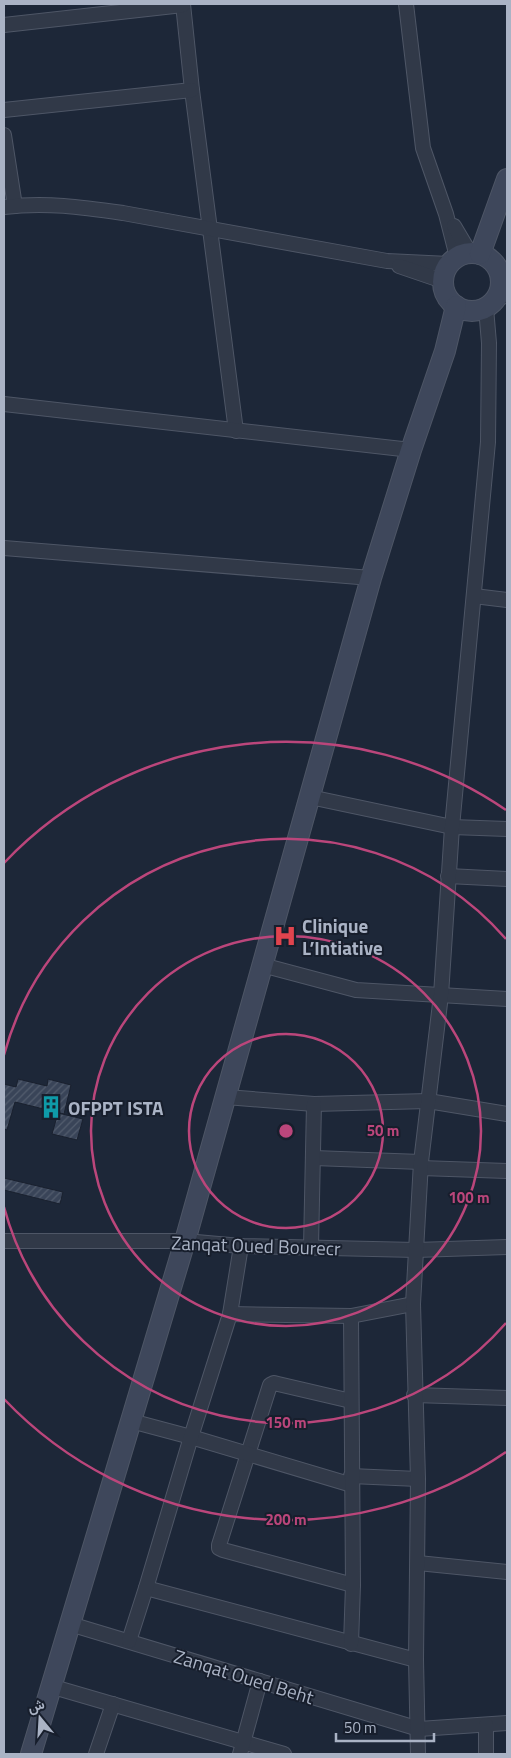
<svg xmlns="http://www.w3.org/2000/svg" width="511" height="1758" viewBox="0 0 511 1758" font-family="'Titillium Web',Vazirmatn,sans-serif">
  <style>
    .building { fill: url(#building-hatch); stroke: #19202e }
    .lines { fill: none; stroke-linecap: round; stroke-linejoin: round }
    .street-casing { stroke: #4e5666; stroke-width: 16 }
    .secondary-casing { stroke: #4e5666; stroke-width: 22 }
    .street { stroke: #313948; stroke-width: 14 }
    .secondary { stroke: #3e475b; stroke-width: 20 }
    .ring { fill: none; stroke: #bb467b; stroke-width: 2.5 }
    .labels { text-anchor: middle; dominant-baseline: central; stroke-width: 4; stroke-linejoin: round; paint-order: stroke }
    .poi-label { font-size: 19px; font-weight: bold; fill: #aab3c5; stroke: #171e2c; text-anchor: start }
    .street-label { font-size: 19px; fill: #aab3c5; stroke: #171e2c }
    .centre { fill: #bb467b; stroke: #171e2c; stroke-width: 2.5 }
    .ring-label { font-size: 15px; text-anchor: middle; font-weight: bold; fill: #bb467b; stroke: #171e2c; stroke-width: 4; stroke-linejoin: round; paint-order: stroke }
  </style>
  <defs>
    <pattern id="building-hatch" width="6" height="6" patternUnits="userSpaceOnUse" patternTransform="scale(1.25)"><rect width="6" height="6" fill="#394458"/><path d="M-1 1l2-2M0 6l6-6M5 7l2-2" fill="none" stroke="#535d6e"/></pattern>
  </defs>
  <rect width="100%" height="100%" fill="#1d2738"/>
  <g class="building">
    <polygon points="18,1079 47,1086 48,1079 71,1085 64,1114 15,1102 7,1130 4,1129 4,1084 16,1087"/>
    <polygon points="58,1113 83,1119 77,1140 52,1134"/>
    <polygon points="4,1178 63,1192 60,1204 4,1190"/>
  </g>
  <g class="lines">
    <defs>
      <g id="street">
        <polyline points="183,4 192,90 236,431"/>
        <polyline points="406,4 423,148 446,214 457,257"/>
        <polyline points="4,25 183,5"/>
        <polyline points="4,110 192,90"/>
        <polyline points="4,135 15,206"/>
        <path d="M4,207C46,202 81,207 123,213L387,261L449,264"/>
        <polyline points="454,226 470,253"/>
        <polyline points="399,266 443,281"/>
        <polyline points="498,268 507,276"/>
        <polyline points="497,297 507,296"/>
        <polyline points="4,404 411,450"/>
        <polyline points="4,548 371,578"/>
        <polyline points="474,596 507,600"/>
        <polyline points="310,797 452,827 507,829"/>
        <polyline points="448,876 507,879"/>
        <polyline points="262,965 356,990 507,999"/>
        <polyline points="226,1097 314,1104 428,1101 507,1114"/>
        <polyline points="314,1158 421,1162"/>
        <polyline points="421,1168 507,1171"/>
        <polyline points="4,1241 185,1241 241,1246 416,1250 507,1247"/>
        <polyline points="311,1247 314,1104"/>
        <polyline points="230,1314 351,1316 413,1304"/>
        <polyline points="414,1395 507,1398"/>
        <polyline points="351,1401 278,1384 274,1383 270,1385 219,1545 219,1548 223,1550 353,1585"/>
        <polyline points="131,1421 191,1437 352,1485"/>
        <polyline points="351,1476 418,1479"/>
        <polyline points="418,1563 507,1572"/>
        <polyline points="146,1588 416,1660"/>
        <polyline points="70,1624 419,1729 507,1723"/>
        <polyline points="129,1641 146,1588 191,1437 230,1314 241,1246"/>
        <polyline points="351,1644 353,1585 351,1316"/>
        <polyline points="50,1686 284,1754"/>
        <polyline points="486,1725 486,1754"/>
        <polyline points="96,1754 113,1704"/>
        <polyline points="240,1754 260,1681"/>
        <polyline points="418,1754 416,1660 418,1479 413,1304 421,1162 441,995 452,827 488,442 489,343 486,308"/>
      </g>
      <g id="secondary">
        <circle cx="472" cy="282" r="29"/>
        <polyline points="480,254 507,179"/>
        <polyline points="31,1754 185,1241 371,578 411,450 445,351 456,306"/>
      </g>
    </defs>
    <use href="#street" class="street-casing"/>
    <use href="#secondary" class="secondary-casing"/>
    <use href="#street" class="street"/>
    <use href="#secondary" class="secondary"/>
  </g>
  <g class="ring">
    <circle cx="286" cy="1131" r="97"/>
    <circle cx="286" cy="1131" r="195"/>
    <path d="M506 1323A292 292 0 0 1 4 1207M4 1055A292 292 0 0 1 506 939"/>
    <path d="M506 1452A389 389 0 0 1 4 1399M4 863A389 389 0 0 1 506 810"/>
  </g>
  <defs>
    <symbol id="hospital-bare" viewBox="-9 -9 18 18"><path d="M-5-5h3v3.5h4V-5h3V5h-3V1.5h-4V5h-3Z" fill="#e0444e" stroke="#171e2c" stroke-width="2.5" paint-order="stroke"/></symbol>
    <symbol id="building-bare" viewBox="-9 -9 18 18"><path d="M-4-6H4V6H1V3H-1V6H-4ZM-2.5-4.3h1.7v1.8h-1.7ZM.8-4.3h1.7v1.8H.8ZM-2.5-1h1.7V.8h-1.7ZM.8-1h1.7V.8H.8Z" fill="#0f9aa8" stroke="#171e2c" stroke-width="2.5" paint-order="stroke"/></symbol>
  </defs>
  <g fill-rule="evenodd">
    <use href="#hospital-bare" x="269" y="920" width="32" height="32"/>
    <use href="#building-bare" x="35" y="1091" width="32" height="32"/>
  </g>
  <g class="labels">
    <g class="poi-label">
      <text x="302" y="925">Clinique<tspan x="302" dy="22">L’Intiative</tspan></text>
      <text x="68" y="1107">OFPPT ISTA</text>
    </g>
    <g class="street-label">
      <text transform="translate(256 1245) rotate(2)">Zanqat Oued Bourecr</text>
      <text transform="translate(244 1676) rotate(17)">Zanqat Oued Beht</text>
    </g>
  </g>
  <circle cx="286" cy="1131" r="8" class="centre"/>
  <g class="ring-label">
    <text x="383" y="1136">50 m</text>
    <text x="469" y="1203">100 m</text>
    <text x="286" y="1428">150 m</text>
    <text x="286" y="1525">200 m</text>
  </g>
  <rect width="511" height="1758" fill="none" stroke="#aab3c5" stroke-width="10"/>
  <g transform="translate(40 1718) rotate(342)" stroke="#171e2c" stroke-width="4" paint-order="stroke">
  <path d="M0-4L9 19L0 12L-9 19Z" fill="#aab3c5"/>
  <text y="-8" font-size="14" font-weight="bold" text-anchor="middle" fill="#aab3c5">ش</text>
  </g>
  <path d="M336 1733v8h98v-8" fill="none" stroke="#aab3c5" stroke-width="2.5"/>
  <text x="344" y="1733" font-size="15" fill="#aab3c5" stroke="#171e2c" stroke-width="4" paint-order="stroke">50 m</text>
</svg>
